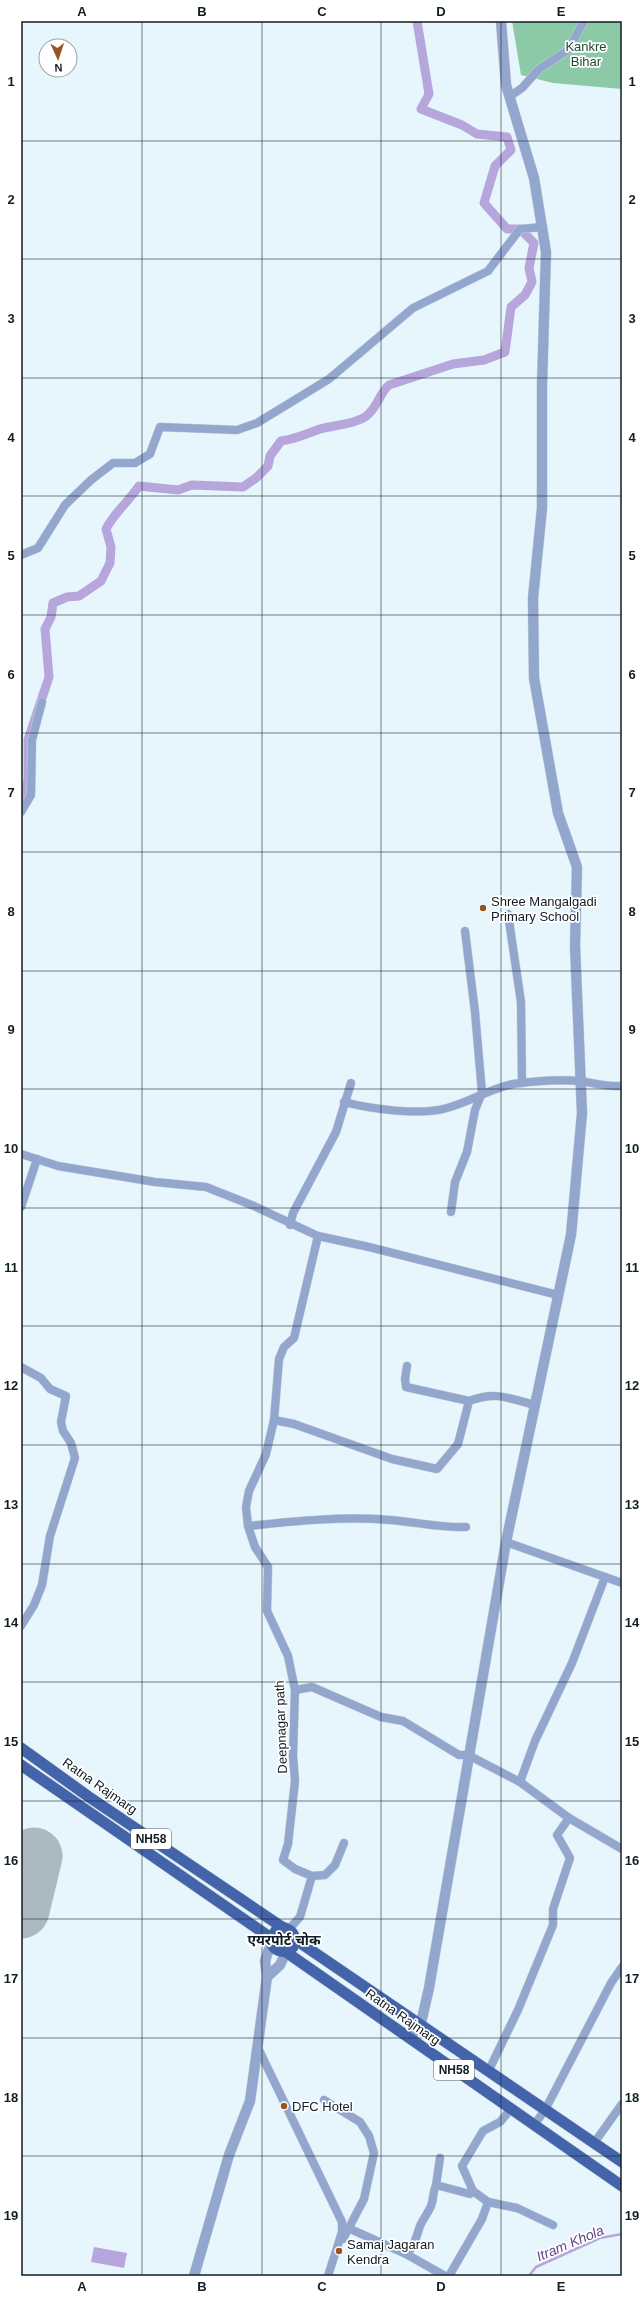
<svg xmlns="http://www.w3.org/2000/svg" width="643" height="2297" viewBox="0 0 643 2297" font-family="Helvetica,'Noto Sans Devanagari',sans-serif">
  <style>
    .forest { fill: #8cc9a7 }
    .water { fill: #b7a6dc }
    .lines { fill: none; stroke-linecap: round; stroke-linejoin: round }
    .stream { stroke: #b7a6dc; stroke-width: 2.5 }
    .canal { stroke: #b7a6dc; stroke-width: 9 }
    .runway { stroke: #acbac0; stroke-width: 57 }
    .minor-casing { stroke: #c5d2d9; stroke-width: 9 }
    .tertiary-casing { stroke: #c5d2d9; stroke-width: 11 }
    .primary-casing { stroke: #c5d2d9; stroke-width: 12 }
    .minor { stroke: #92a6ce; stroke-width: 8 }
    .tertiary { stroke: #92a6ce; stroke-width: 10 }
    .primary { stroke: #4364aa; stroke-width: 11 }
    .grid { fill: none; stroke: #101d23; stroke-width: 1; stroke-opacity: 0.55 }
    .poi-dot { fill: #975523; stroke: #fff; stroke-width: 1.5 }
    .labels { text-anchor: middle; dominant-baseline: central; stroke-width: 3.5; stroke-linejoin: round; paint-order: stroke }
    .shield { fill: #fff; stroke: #586165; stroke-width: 1 }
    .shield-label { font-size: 12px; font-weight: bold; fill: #101d23 }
    .park-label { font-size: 13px; fill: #1c4b33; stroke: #fff }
    .poi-label { font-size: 13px; fill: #101d23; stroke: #fff; text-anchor: start }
    .street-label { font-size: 13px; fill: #101d23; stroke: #fff }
    .neighbourhood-label { font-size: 14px; font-weight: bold; fill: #101d23; stroke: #fff }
    .water-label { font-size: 14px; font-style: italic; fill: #61488b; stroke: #fff }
    .neatline { fill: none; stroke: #101d23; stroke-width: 1.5 }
    .grid-label { font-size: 13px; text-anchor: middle; font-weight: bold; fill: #101d23 }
  </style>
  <rect width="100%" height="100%" fill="#e7f5fc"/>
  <polygon class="forest" points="512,21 622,21 622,89 553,83 521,75"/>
  <polygon class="water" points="94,2247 127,2253 124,2268 91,2262"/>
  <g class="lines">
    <polyline class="stream" points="529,2276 536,2267 600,2238 622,2234"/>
    <path class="canal" d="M21,804L26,794L28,778V740L49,677L45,629L51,617L53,603L67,597L79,596L101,581L110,563L111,547L106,529C114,513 129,501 139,486L178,490L192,485L243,487L256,478L268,466L270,456L281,441C296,439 306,434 320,429C333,425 353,425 365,417C378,408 378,395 389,385L453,364L484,360L505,352L511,307L525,295L532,282L529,268L534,243L520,229H507L484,203L495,166L511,150L507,137L477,134L462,125L421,109L429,94L417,21"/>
    <polyline class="runway" points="21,1910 34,1856"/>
    <defs>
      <g id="minor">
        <polyline points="509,97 522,88 539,69 568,50 584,21"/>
        <polyline points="21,555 38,548 65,505 91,480 113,463 135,463 150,454 160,427 237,430 257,423 329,379 413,308 488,271 520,229 543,227"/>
        <polyline points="21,812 31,795 32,740 42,702"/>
        <polyline points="508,914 521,1002 522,1083"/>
        <path d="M344,1102C371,1109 420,1116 447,1108C470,1102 489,1089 513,1084C534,1081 558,1079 580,1081C594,1083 607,1087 622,1086"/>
        <polyline points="21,1154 58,1166 155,1182 206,1187 254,1206 318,1236 369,1247 558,1295"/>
        <polyline points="21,1207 37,1159"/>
        <polyline points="451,1212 455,1182 467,1152 475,1110 482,1093 475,1012 465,931"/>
        <polyline points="290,1225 293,1213 336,1132 351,1083"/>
        <polyline points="407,1366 405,1379 406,1387 469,1401"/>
        <polyline points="21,1367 41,1378 50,1389 66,1396 61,1422 63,1431 71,1443 75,1458 50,1536 42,1585 34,1605 21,1626"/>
        <path d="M274,1420L294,1424L392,1459L437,1469L458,1444L469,1401C496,1391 508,1398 535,1405"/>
        <path d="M248,1526C295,1521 343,1516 390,1520C417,1522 439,1528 466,1527"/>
        <polyline points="506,1542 622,1583"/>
        <polyline points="295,1690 312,1687 381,1717 403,1721 459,1755 468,1755 520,1782 569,1818 622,1849"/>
        <polyline points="520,1782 535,1741 572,1663 605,1577"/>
        <polyline points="312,1876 325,1875 335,1865 344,1843"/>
        <polyline points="289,1929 300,1917 312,1876 295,1869 283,1860 288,1844 295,1781 293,1756 295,1690 288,1656 267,1611 268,1567 255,1547 248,1526 246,1507 249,1491 266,1454 274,1420 279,1359 284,1347 294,1338 318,1236"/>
        <polyline points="258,2048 342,2222 342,2232 328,2276"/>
        <polyline points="488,2072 518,2010 553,1925 553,1909 570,1858 557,1835 569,1818"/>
        <polyline points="324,2100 360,2122 369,2136 374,2153 364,2199 343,2239"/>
        <polyline points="534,2125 545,2110 611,1983 622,1967"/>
        <polyline points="594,2143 622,2104"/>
        <polyline points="436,2185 440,2158"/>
        <polyline points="473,2191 488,2202 517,2208 553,2225"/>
        <polyline points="348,2228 406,2254"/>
        <path d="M445,2276L406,2254C415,2246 416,2237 420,2226C423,2219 428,2213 431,2206C434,2199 432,2194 436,2185L470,2194L473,2191L462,2166L483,2131L500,2122L511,2109"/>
        <polyline points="449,2276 482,2219 488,2202"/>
      </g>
      <g id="tertiary">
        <polyline points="267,1977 280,1965 286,1952"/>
        <polyline points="410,2038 421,2023 429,1988 506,1542 571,1235 582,1113 575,946 577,867 558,813 534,678 533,598 542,508 542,385 546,252 534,178 506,85 501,21"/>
        <polyline points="194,2276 229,2155 250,2101 267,1977 265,1961 271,1943"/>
      </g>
      <g id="primary">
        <path d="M21,1748L89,1797L282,1927C293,1930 297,1936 293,1947"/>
        <polyline points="21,1765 271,1938"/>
        <path d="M282,1927L277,1929L271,1938C271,1948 276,1951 286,1952L622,2186"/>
        <path d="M296,1940C405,2013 513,2088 622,2162"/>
      </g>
    </defs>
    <use href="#minor" class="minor-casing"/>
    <use href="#tertiary" class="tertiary-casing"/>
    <use href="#primary" class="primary-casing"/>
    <use href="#minor" class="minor"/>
    <use href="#tertiary" class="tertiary"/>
    <use href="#primary" class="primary"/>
  </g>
  <path class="grid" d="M142,21V2276M262,21V2276M381,21V2276M501,21V2276M21,141H622M21,259H622M21,378H622M21,496H622M21,615H622M21,733H622M21,852H622M21,971H622M21,1089H622M21,1208H622M21,1326H622M21,1445H622M21,1564H622M21,1682H622M21,1801H622M21,1919H622M21,2038H622M21,2156H622"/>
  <g class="poi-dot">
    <circle cx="483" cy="908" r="4"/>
    <circle cx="284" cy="2106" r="4"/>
    <circle cx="339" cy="2251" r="4"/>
  </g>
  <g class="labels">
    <g class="shield">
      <rect x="131" y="1829" width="40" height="20" rx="3"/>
      <rect x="434" y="2060" width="40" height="20" rx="3"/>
    </g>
    <g class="shield-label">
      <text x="151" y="1839">NH58</text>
      <text x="454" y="2070">NH58</text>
    </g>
    <g class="park-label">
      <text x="586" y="46">Kankre<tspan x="586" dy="15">Bihar</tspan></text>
    </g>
    <g class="poi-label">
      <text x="491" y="901">Shree Mangalgadi<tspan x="491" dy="15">Primary School</tspan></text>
      <text x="292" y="2106">DFC Hotel</text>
      <text x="347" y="2244">Samaj Jagaran<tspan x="347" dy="15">Kendra</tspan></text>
    </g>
    <g class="street-label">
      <text transform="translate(281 1727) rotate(-92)">Deepnagar path</text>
      <text transform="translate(100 1786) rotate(35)">Ratna Rajmarg</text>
      <text transform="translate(403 2017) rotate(35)">Ratna Rajmarg</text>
    </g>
    <g class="neighbourhood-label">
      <text x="284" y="1940">एयरपोर्ट चोक</text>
    </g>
    <g class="water-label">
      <text transform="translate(570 2243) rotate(-23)">Itram Khola</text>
    </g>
  </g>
  <rect width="643" height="2297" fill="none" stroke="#ffffff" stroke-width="44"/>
  <g transform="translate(58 58) rotate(177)"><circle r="19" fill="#ffffff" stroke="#9fa5a7"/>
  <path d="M0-3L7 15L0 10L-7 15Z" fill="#975523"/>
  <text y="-6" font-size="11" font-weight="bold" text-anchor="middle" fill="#101d23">N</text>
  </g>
  <rect x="22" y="22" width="599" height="2253" class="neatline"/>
  <g class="grid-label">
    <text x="82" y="16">A</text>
    <text x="202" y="16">B</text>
    <text x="322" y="16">C</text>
    <text x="441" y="16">D</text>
    <text x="561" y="16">E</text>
    <text x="11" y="86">1</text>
    <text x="632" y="86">1</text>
    <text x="11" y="204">2</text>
    <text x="632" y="204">2</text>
    <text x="11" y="323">3</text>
    <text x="632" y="323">3</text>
    <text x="11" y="442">4</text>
    <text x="632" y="442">4</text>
    <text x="11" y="560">5</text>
    <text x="632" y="560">5</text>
    <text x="11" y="679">6</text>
    <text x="632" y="679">6</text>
    <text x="11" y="797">7</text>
    <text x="632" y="797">7</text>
    <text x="11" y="916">8</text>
    <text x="632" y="916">8</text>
    <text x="11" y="1034">9</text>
    <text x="632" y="1034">9</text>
    <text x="11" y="1153">10</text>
    <text x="632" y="1153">10</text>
    <text x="11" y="1272">11</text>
    <text x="632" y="1272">11</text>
    <text x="11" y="1390">12</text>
    <text x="632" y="1390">12</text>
    <text x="11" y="1509">13</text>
    <text x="632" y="1509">13</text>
    <text x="11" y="1627">14</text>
    <text x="632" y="1627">14</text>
    <text x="11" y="1746">15</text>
    <text x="632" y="1746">15</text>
    <text x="11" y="1865">16</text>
    <text x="632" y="1865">16</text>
    <text x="11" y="1983">17</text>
    <text x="632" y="1983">17</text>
    <text x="11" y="2102">18</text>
    <text x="632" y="2102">18</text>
    <text x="11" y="2220">19</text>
    <text x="632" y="2220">19</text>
    <text x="82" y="2291">A</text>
    <text x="202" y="2291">B</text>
    <text x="322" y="2291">C</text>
    <text x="441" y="2291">D</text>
    <text x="561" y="2291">E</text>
  </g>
</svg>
